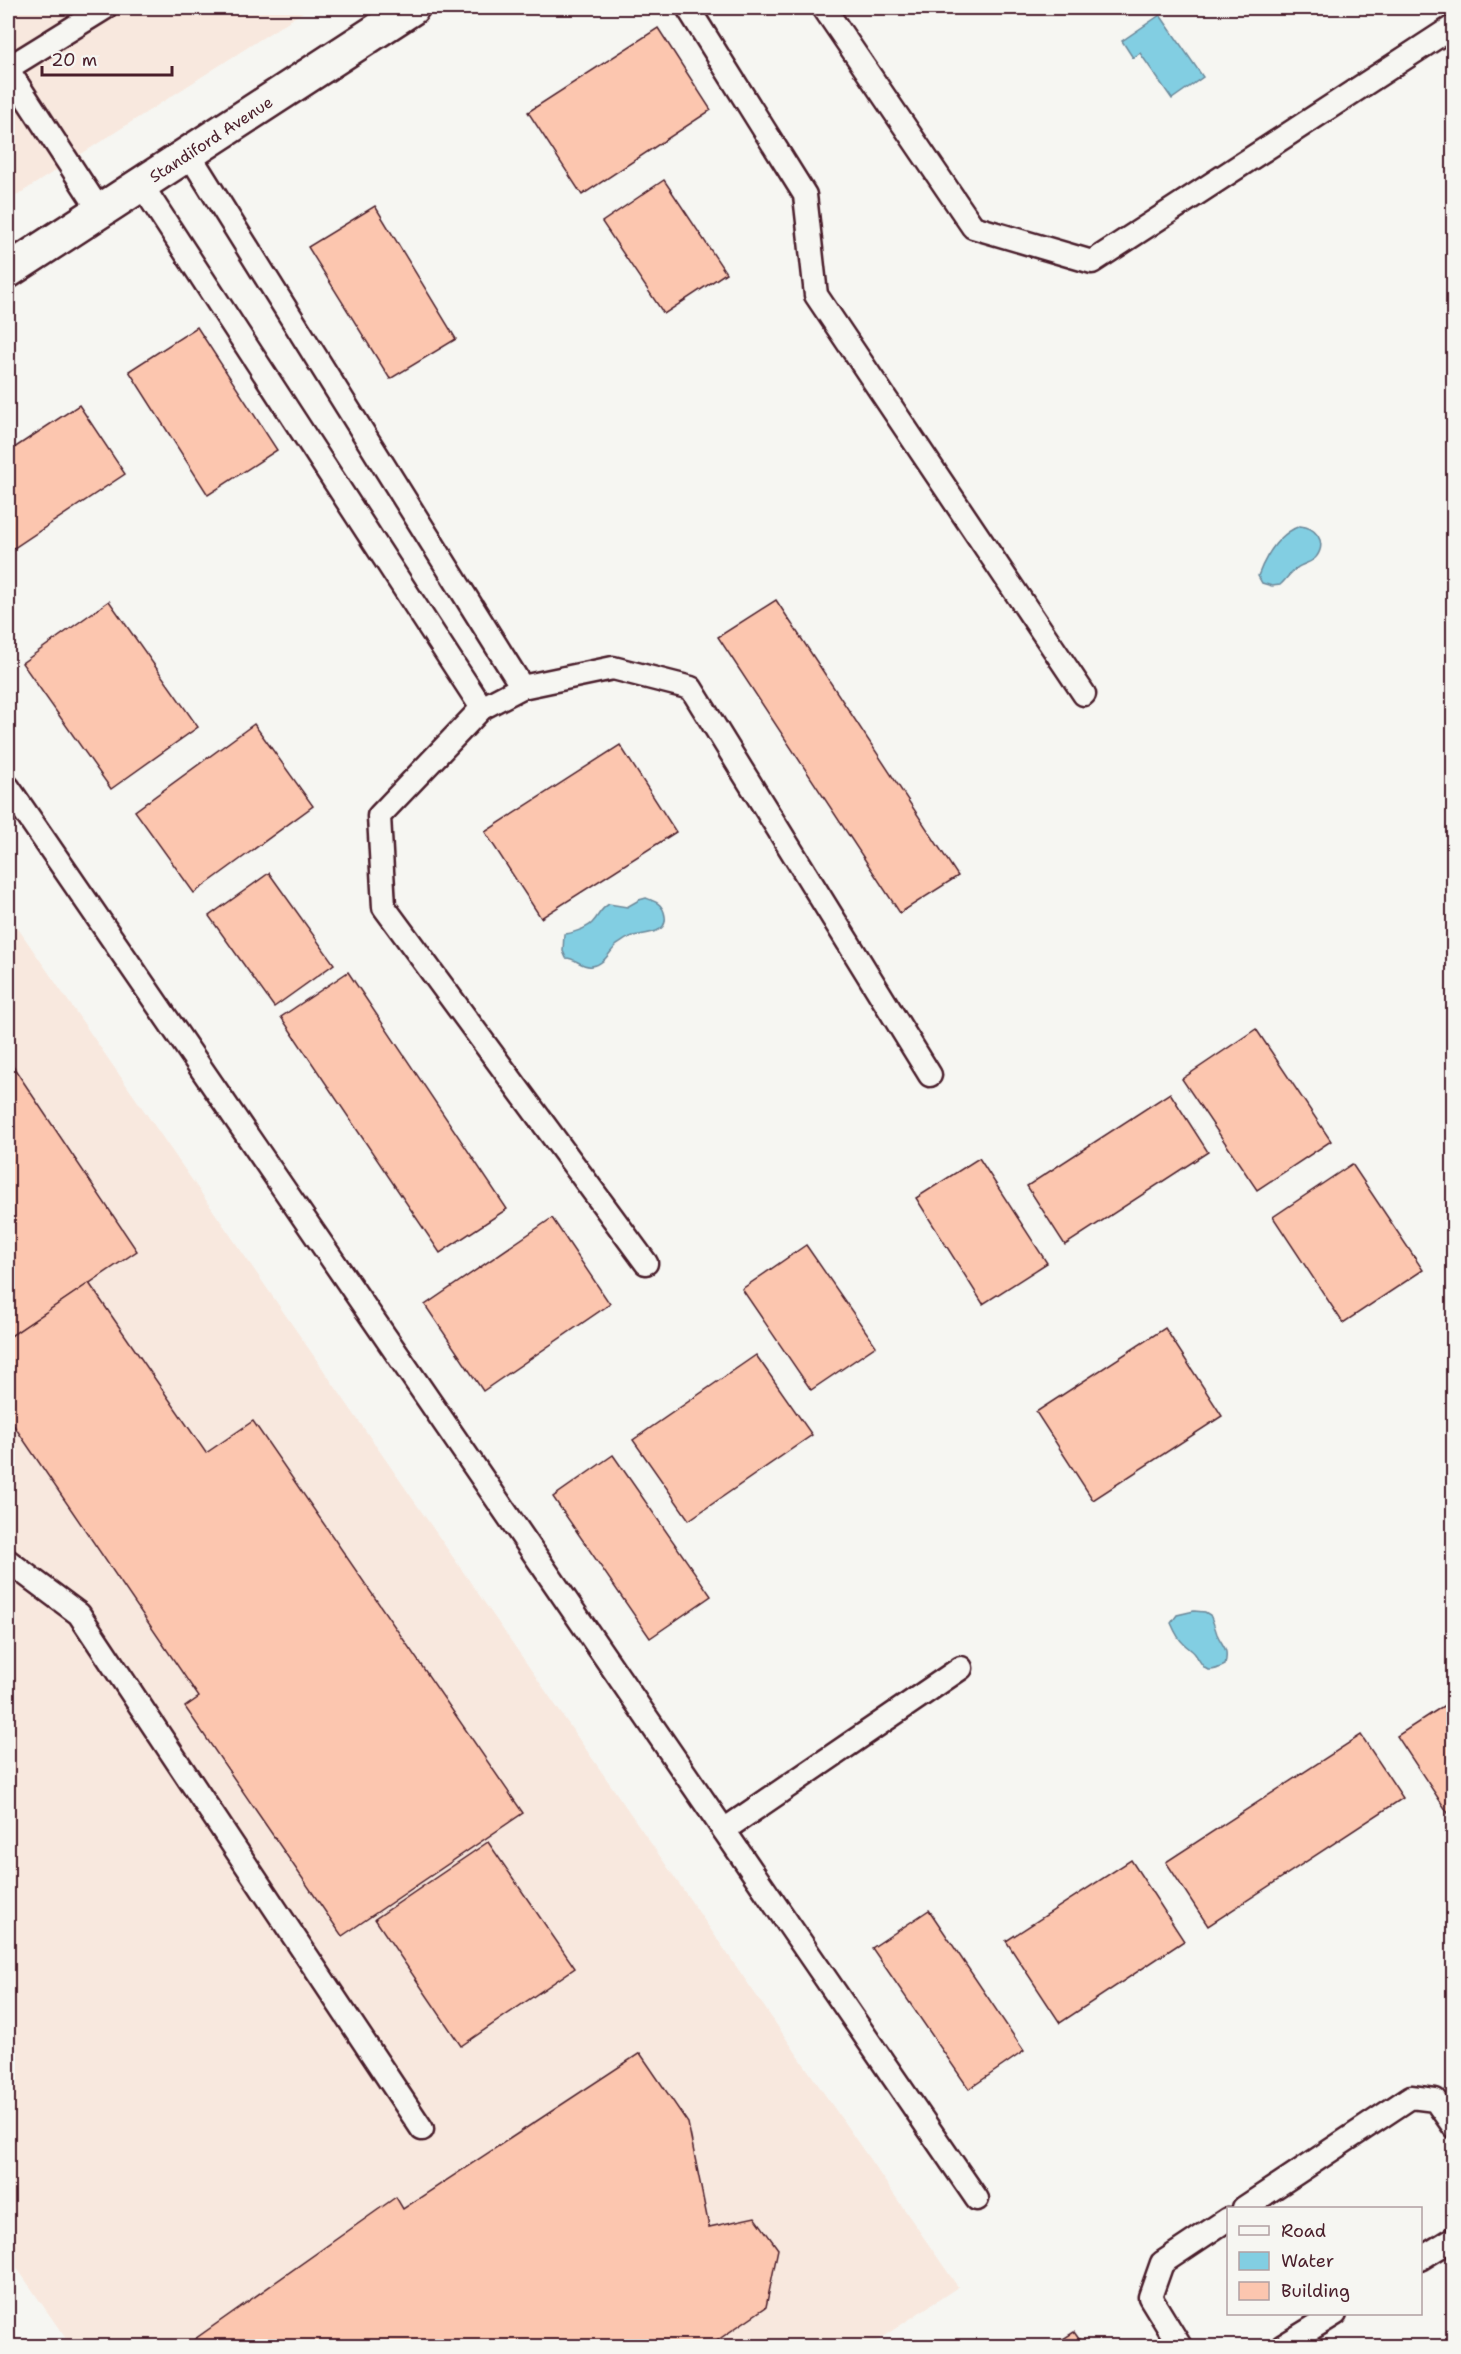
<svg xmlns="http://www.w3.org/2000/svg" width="1461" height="2354" viewBox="0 0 1461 2354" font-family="'Shantell Sans',sans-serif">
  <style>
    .built { fill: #f8e8de }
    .water { fill: #82cee2; stroke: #6c8899; stroke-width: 1.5 }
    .building { fill: #fcc6af; stroke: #4a1f2b; stroke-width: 1.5 }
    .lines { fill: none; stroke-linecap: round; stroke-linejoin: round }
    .lane-casing { stroke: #4a1f2b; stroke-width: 27 }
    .secondary-casing { stroke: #4a1f2b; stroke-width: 38 }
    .lane { stroke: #f6f6f2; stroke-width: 22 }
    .secondary { stroke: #f6f6f2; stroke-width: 33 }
    .labels { text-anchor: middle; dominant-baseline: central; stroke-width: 4.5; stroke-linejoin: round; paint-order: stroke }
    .street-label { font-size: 16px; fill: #4a1f2b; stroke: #f6f6f2 }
  </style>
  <rect width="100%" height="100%" fill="#f6f6f2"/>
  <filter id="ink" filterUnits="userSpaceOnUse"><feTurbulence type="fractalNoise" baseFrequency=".0167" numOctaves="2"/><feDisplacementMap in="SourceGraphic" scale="12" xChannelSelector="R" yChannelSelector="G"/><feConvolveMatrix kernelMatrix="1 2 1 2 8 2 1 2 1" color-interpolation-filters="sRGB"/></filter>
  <g filter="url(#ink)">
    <g class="built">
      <polygon points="8,8 309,8 8,201"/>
      <polygon points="8,914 958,2287 869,2346 71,2346 8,2255"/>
    </g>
    <g class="water">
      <polygon points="1160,15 1203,77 1172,99 1140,53 1133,58 1122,41"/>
      <path d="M1300,526C1315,527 1327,541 1317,556C1313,563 1303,563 1297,568C1290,572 1286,580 1280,585L1272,586L1262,583L1258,576C1266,555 1278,534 1300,526Z"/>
      <path d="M646,898C654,901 661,903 664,912C671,934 647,933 633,936C628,937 622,942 617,945C609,952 604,965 592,966C582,968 576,958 566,958L563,951L564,934C571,934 587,928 592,923C599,916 599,910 609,904L627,907L639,900Z"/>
      <path d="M1194,1611L1205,1612L1210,1615C1213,1621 1215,1628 1217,1634C1223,1648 1229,1647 1225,1665C1204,1676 1205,1668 1195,1654C1192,1650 1187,1647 1184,1644C1178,1639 1174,1630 1171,1623L1177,1615Z"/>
    </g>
    <g class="building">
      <polygon points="658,28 711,110 582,195 528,112"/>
      <polygon points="664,180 726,273 664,314 602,222"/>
      <polygon points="375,206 456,339 390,379 308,247"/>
      <polygon points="197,327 277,450 208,495 129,371"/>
      <polygon points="79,405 125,474 8,552 8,452"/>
      <polygon points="776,600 958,876 900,913 718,637"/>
      <polygon points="109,601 198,727 111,789 22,663"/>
      <polygon points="254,724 313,806 194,893 135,811"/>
      <polygon points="620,745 676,832 541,918 485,832"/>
      <polygon points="269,873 334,964 274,1007 209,916"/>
      <polygon points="348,972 507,1209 440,1253 281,1017"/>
      <polygon points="1256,1029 1331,1141 1257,1190 1182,1079"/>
      <polygon points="8,1059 137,1251 8,1338"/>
      <polygon points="1170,1093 1208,1152 1065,1245 1027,1186"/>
      <polygon points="979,1158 1047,1263 983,1304 916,1198"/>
      <polygon points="1352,1164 1423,1270 1343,1323 1273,1217"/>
      <polygon points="552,1218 610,1304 483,1391 425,1305"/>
      <polygon points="806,1245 876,1346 811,1390 742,1289"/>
      <polygon points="89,1283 206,1453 253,1421 523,1813 342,1936 185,1707 199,1697 8,1417 8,1338"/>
      <polygon points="1165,1328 1222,1416 1093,1500 1036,1412"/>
      <polygon points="756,1355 812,1435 689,1520 633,1440"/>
      <polygon points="613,1455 711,1596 650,1638 553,1497"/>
      <polygon points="1454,1699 1454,1814 1450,1816 1397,1736"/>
      <polygon points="1361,1735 1403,1798 1208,1926 1166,1862"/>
      <polygon points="488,1842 575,1968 461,2046 375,1919"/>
      <polygon points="1131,1860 1184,1941 1060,2023 1006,1941"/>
      <polygon points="929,1910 1024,2051 969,2089 872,1948"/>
      <polygon points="640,2053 688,2123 709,2227 755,2217 778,2249 766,2307 709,2346 185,2346 396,2197 403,2209"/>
      <polygon points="1074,2332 1084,2346 1052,2346"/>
    </g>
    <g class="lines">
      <defs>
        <g id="lane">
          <polyline points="688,8 805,195 816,295 1084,694"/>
          <polyline points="824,8 973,227 1092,262 1454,26"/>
          <polyline points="8,68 105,8"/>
          <polyline points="8,70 100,211"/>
          <polyline points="189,154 522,687"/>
          <polyline points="141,184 482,708"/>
          <polyline points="8,787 977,2199"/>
          <polyline points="646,1263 384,907 379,816 482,708 522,687 613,668 691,688 930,1075"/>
          <polyline points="8,1561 79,1614 422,2129"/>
          <polyline points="724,1830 961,1668"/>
          <polyline points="1244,2208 1411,2097 1435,2100 1454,2127"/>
          <polyline points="1420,2259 1454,2238"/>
          <polyline points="1180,2346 1150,2297 1162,2263 1228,2219"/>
          <polyline points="1283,2346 1335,2314"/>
        </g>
        <g id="secondary">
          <path id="s1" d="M8,271L412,8"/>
        </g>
      </defs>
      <use href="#lane" class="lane-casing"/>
      <use href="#secondary" class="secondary-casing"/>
      <use href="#lane" class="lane"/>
      <use href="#secondary" class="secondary"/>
    </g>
  </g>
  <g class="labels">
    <g class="street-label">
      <text stroke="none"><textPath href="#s1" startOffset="242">Standiford Avenue</textPath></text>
    </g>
  </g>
  <rect width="1461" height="2354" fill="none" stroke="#f6f6f2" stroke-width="30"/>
  <rect x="15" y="15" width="1431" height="2324" fill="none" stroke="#4a1f2b" stroke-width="2" filter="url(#ink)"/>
  <rect x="1227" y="2207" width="195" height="108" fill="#f6f6f2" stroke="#b1a0a2" stroke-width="1.5"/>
  <rect x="1239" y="2226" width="30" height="9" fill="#f6f6f2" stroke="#b1a0a2" stroke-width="1.5"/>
  <text x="1281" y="2237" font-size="18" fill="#4a1f2b">Road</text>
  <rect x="1239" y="2252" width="30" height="18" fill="#82cee2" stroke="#b1a0a2" stroke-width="1.5"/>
  <text x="1281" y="2267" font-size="18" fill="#4a1f2b">Water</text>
  <rect x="1239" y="2282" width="30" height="18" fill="#fcc6af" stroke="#b1a0a2" stroke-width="1.5"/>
  <text x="1281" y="2297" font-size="18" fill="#4a1f2b">Building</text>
  <path d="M42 66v9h130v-9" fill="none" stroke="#4a1f2b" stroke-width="3"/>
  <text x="51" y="66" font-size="18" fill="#4a1f2b" stroke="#f6f6f2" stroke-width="4.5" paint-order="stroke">20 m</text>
</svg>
